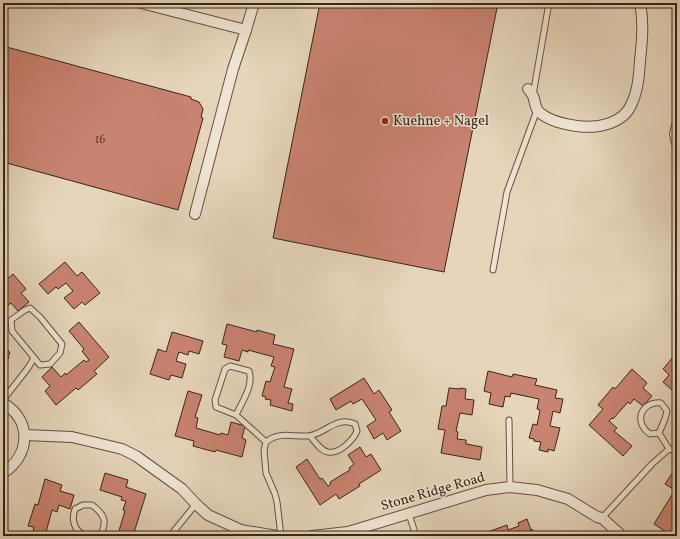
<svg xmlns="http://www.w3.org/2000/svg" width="680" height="539" viewBox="0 0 680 539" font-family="Vollkorn,serif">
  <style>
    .building { fill: #c98371; stroke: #392616 }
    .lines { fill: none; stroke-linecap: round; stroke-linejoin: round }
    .service-casing { stroke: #64523f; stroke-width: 7 }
    .minor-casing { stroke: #64523f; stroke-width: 12 }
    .service { stroke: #efe4d3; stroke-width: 5 }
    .minor { stroke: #efe4d3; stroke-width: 10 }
    .poi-dot { fill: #8f2418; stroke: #efe4d3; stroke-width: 1.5 }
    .labels { text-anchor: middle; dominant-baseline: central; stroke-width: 3; stroke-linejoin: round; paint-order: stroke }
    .number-label { font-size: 12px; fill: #5d3d2d }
    .poi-label { font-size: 14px; fill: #392616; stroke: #efe4d3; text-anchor: start }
    .street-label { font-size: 14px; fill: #392616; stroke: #efe4d3 }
  </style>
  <rect width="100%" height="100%" fill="#e6d5bb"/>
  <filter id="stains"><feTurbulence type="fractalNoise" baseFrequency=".005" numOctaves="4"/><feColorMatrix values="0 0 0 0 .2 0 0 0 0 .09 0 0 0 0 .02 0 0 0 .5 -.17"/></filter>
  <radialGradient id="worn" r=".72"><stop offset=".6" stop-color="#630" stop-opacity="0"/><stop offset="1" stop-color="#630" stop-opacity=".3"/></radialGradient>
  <g class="building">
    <polygon points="320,3 498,3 444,272 273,238"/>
    <polygon points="3,46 191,97 191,99 199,102 203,109 201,117 203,118 178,210 3,162"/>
    <polygon points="65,262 77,276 82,272 100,293 85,305 82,302 74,309 64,298 73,291 66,283 58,289 56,287 48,294 39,284"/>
    <polygon points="13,274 26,289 21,293 29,302 18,311 11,303 6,307 4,305 3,306 3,283"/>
    <polygon points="79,322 109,357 94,371 97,374 78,390 76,388 56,405 45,391 50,386 42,377 52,367 61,377 65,373 66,375 84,360 86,362 89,360 82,351 84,349 69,331"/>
    <polygon points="227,324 257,332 257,330 275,335 273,344 294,349 284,387 292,389 288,403 293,404 292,411 270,405 271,400 265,399 266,397 262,396 266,381 270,382 275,367 271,366 274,357 248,350 248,352 242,350 239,361 224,357 227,345 222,344"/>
    <polygon points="172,332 203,341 199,354 189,351 188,355 179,352 176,361 186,364 182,378 171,375 169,380 150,374 158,349 166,352"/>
    <polygon points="3,344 10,353 8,356 9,358 4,362 8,367 3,370"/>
    <polygon points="674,356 677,359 677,387 673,391 663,382 669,375 663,369"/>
    <polygon points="632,369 647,383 643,388 652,396 643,406 634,399 630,404 628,402 613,419 612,418 609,421 617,428 614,431 632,446 623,456 589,425 603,409 598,405 613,387 615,389"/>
    <polygon points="488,371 512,377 513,374 537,379 535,385 557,390 555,398 563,399 560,413 553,411 550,426 560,428 554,451 548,449 548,452 539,450 541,442 534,441 534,439 529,438 533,424 537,425 540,410 537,409 539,399 511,393 510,397 505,396 503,407 489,404 491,393 484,391"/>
    <polygon points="364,378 374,394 379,390 392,410 389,412 401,431 387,440 383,433 374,439 367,426 376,420 362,399 353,404 351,401 336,410 330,399"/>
    <polygon points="449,388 460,389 460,388 466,389 465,399 474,400 472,415 460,413 456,431 458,432 457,439 466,440 466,444 482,447 480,460 441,453 445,430 438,429 442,406 446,406"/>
    <polygon points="188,391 202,395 195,417 198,418 196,428 220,435 221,433 228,435 231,422 245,426 242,438 246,440 242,457 216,450 215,452 193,446 194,441 175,436"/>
    <polygon points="360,447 366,457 371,454 381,470 359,484 360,486 339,499 336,494 320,505 296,467 307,459 320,479 322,478 328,486 331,484 330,482 350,470 349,468 354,464 348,455"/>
    <polygon points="677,466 677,518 675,521 677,522 677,536 670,536 671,535 654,524 675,490 665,484"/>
    <polygon points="105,473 128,480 126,487 146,494 133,536 125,536 118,534 125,511 123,510 126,501 121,500 122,497 100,490"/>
    <polygon points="45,479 62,485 60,491 74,495 70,509 59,505 57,512 52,510 45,536 32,536 34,527 28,526 35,504 38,505"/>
    <polygon points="527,519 531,530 532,529 535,536 486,536 485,533 507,525 508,530 519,526 518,523"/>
  </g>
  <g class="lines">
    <defs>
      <g id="service">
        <polyline points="533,95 549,3"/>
        <polyline points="493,270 507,192 537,110"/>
        <polygon points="30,308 40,317 62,344 60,353 50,364 40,365 12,331 11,320 25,310"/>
        <polyline points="3,400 28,368 34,358"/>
        <path d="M236,415C242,402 254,385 249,371L230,366L225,369L215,400L216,407L236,415L266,442L264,450L266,473L275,494L277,502L281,536"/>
        <polyline points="509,420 510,487"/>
        <path d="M266,442C279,431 293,437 308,436C324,435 337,415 355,424L357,431C353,440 340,454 328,452C321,451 315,442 310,436"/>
        <polyline points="669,449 677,451"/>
        <polyline points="409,514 416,536"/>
        <path d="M602,518L652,464L669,449L659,433L650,434C633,422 641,401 661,403L667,411L665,419L659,433"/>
        <path d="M86,536C74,531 71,520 75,509L83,505H92C104,514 108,521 100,536"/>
        <polyline points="170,536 196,504"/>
      </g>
      <g id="minor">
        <polyline points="141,3 246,30 233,69 195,214"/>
        <polyline points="246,30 254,3"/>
        <path d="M528,89C530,91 532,94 533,96C535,101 535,107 538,111C548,121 564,124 577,126C597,129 624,124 632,103C638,90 639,75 640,61C642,41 644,23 640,3"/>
        <polyline points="677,125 675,134 677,143"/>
        <path d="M3,403C32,420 31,455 3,473"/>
        <polyline points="25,435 72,437 122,449 136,456 182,489 196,504 208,515 241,530 277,536"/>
        <polyline points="312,536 348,532 486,490 510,487 537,490 568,499 597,517 602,518 622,536"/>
      </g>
    </defs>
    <use href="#service" class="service-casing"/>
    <use href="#minor" class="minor-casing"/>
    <use href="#service" class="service"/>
    <use href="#minor" class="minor"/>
  </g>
  <circle class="poi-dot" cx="385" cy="121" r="4"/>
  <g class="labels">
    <g class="number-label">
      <text x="100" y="140">16</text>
    </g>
    <g class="poi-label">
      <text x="393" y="121">Kuehne + Nagel</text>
    </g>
    <g class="street-label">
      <text transform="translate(433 492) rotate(-16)">Stone Ridge Road</text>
    </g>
  </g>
  <rect width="680" height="539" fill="none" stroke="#e6d5bb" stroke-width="16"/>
  <rect x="4" y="4" width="672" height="531" fill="none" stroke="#392616" stroke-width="2"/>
  <rect x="8" y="8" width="664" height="523" fill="none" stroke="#392616"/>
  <rect width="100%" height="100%" filter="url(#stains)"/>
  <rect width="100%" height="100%" fill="url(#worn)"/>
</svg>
